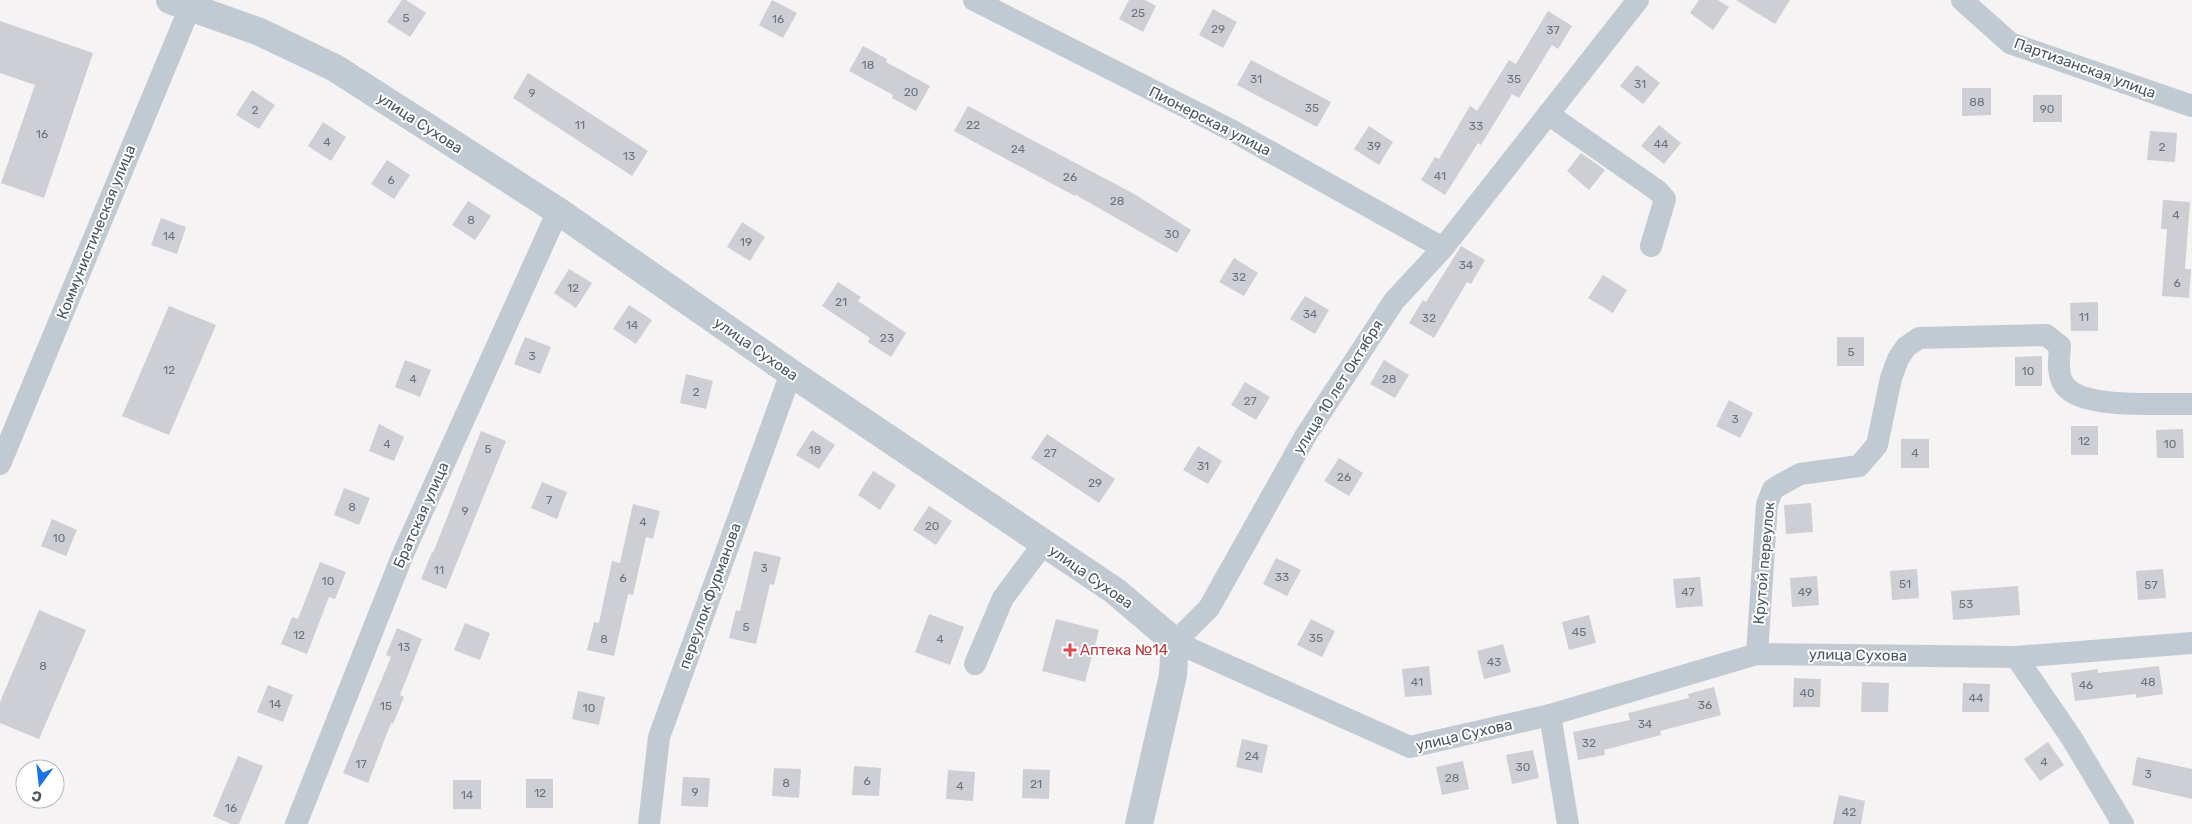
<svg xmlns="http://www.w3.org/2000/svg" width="2192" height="824" viewBox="0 0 2192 824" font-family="Rubik,sans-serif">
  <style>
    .building { fill: #cdcfd5 }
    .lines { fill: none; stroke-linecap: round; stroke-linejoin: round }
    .minor { stroke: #c1cad2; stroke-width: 22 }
    .tertiary { stroke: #c1cad2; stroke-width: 28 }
    .health-dot { fill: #e0444e; stroke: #fff; stroke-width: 2 }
    .labels { text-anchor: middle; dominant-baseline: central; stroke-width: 4; stroke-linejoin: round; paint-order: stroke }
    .number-label { font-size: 12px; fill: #6b747e }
    .street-label { font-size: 15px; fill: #4a5661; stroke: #fff }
    .health-label { font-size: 15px; fill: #be3a42; stroke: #fff; text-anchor: start }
  </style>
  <rect width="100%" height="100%" fill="#f5f3f3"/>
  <g class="building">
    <polygon points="402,0 406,0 426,13 410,37 387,22"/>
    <polygon points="772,0 797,13 783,38 759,25"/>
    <polygon points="1129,0 1145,0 1156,6 1143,32 1119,19"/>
    <polygon points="1699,0 1718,0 1729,7 1713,30 1690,13"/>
    <polygon points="1736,0 1790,0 1775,24"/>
    <polygon points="1213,9 1237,22 1223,48 1199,35"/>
    <polygon points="1548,11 1572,26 1558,49 1552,45 1519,98 1512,94 1481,145 1478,143 1445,195 1421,180 1435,157 1439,159 1470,106 1477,111 1509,60 1516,64"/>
    <polygon points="0,21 93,53 44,198 1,183 35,85 0,73"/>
    <polygon points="863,46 887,59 886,62 930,86 916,111 892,98 893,95 849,71"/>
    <polygon points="1251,60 1331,102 1317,127 1237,85"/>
    <polygon points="1637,65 1660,83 1643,104 1620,86"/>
    <polygon points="528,73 648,151 632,176 513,98"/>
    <polygon points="1962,88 1991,88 1991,115 1962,116"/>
    <polygon points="252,90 275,105 259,129 236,115"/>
    <rect x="2033" y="95" width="29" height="27"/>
    <polygon points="968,106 1136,195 1191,230 1177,253 1076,195 1075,196 954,131"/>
    <polygon points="323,122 346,137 331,161 308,146"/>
    <polygon points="1659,125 1681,143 1664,164 1641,146"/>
    <polygon points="1369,126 1393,142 1379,165 1354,149"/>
    <polygon points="2150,131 2177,133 2175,162 2147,160"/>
    <polygon points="1581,153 1605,170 1589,190 1567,171"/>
    <polygon points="387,160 410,175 394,199 371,184"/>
    <polygon points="2163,200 2190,202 2185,269 2191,269 2189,298 2162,296 2167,229 2161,229"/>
    <polygon points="468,201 491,216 475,240 452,225"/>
    <polygon points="161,218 186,227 177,254 151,245"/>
    <polygon points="742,222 765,237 750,261 727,247"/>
    <polygon points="1461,246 1485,260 1471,284 1467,282 1434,338 1409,323 1423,300 1426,302"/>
    <polygon points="1234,258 1258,273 1244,296 1219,282"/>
    <polygon points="569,269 592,283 576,308 554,293"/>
    <polygon points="1603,275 1627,290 1613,313 1588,298"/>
    <polygon points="838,282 861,297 858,301 906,333 891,357 868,342 870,338 822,306"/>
    <polygon points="1305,296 1329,310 1315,334 1290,319"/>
    <polygon points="2098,302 2098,331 2071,331 2070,303"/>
    <polygon points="629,305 652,320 636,344 613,329"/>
    <polygon points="169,306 216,325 169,435 122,416"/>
    <polygon points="525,337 551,347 540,374 514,364"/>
    <rect x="1837" y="337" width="27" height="29"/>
    <polygon points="2042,356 2042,386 2015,386 2015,357"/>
    <polygon points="405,360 431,370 420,397 395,387"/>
    <polygon points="1384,360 1409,375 1395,398 1370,384"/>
    <polygon points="686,374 713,381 706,409 680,403"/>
    <polygon points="1245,382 1270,397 1256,420 1231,405"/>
    <polygon points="1729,400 1753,413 1740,438 1716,426"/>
    <polygon points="379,424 404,437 394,461 369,451"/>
    <rect x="2071" y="426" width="27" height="29"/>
    <polygon points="2183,429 2184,458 2157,458 2156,430"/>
    <polygon points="812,430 835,445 819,469 796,455"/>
    <polygon points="481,431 506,441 446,589 421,579 432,552 433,553"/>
    <polygon points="1047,434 1115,479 1099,503 1031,458"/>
    <rect x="1901" y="439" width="28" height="29"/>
    <polygon points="1198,446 1222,461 1208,484 1183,470"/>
    <polygon points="1339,458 1363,473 1349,496 1324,481"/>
    <polygon points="873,471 896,485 880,510 858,495"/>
    <polygon points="542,482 567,492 557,519 531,508"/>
    <polygon points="344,488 370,498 359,525 334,515"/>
    <polygon points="1811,503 1813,532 1786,534 1784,505"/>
    <polygon points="633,504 660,511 653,539 646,537 633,595 628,594 614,656 587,650 594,622 599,623 612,561 620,563"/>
    <polygon points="929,506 952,521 936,545 913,530"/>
    <polygon points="52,519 77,530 66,556 41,546"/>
    <polygon points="754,551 781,557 774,585 770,584 756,644 729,638 736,610 740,611"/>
    <polygon points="1276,558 1301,570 1287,596 1263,584"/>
    <polygon points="320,562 346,572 335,599 329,597 307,654 281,644 292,617 298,619"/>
    <polygon points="1917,569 1919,598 1892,600 1890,571"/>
    <polygon points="2163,569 2166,598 2138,600 2136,571"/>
    <polygon points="1817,576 1819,605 1792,607 1790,578"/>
    <polygon points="1700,577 1703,606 1676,608 1673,579"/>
    <polygon points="2018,586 2020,615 1953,620 1951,591"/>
    <polygon points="39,610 86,630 39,739 0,723 0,702"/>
    <polygon points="929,614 964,627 950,665 915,652"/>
    <polygon points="1589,615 1596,643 1569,650 1562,622"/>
    <polygon points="1056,619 1099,630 1085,682 1042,671"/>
    <polygon points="1311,619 1335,631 1322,657 1297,645"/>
    <polygon points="465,623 490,633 480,660 454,650"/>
    <polygon points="397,628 422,639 400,695 404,697 393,724 391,723 368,783 343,773 391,657 386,655"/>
    <polygon points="1503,644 1511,672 1484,679 1477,651"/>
    <polygon points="1429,666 1432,695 1405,697 1402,669"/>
    <polygon points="2159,666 2163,694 2136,698 2136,694 2075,701 2071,673 2098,669 2098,673"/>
    <polygon points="1794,678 1821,679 1820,707 1793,707"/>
    <polygon points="1862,682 1889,683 1888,712 1861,712"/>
    <polygon points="1963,683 1990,684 1989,712 1962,712"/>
    <polygon points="268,685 293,695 283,722 257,712"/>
    <polygon points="1714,687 1721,715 1660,731 1661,735 1604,750 1605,755 1578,760 1573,732 1630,720 1628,713 1689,698 1688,694"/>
    <polygon points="578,691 605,697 599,725 572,719"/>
    <polygon points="1242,739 1268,745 1262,773 1236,767"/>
    <polygon points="2048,742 2064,765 2040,781 2024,759"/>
    <polygon points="1533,750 1539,778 1512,784 1506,755"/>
    <polygon points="238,756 263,766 239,824 231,824 213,816"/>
    <polygon points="2137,757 2192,769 2192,799 2132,785"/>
    <polygon points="1463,761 1469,789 1442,795 1436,767"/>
    <polygon points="854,766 881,768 879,796 852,795"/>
    <polygon points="774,768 801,769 799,798 772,796"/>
    <polygon points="1023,769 1050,770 1049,799 1022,798"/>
    <polygon points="948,770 975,772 973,801 946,799"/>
    <polygon points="683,777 710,778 708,807 681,806"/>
    <rect x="526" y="779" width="27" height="29"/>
    <rect x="453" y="780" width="28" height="29"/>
    <polygon points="1839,795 1865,801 1861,824 1833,824"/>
  </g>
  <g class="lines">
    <g class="minor">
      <polyline points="974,0 1231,130 1443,248"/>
      <polyline points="1638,0 1443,248 1394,301 1306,435 1209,608 1175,642 1410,747 1550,715 1757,654 2016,657 2192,643"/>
      <polyline points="1962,0 2010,43 2192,106"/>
      <polyline points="1548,114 1658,191 1665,199 1651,246"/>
      <polyline points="0,464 193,0"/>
      <path d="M1757,654L1767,504L1773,489L1800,474L1859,466L1877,445L1891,378L1898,359L1906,347L1919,338L2046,335L2060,346C2059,360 2056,379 2068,389C2089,409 2163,403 2192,404"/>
      <polyline points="2016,657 2071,737 2123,824"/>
      <polyline points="975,664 1003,598 1044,543"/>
      <polyline points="1550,715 1568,824"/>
      <polyline points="296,824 403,554 558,211"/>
      <polyline points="649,824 659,737 791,373"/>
    </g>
    <polyline class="tertiary" points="170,0 260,32 335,68 558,211 791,373 1115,591 1175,642 1173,675 1139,824"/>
  </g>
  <path class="health-dot" d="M1067.5 642.5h5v5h5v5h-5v5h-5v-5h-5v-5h5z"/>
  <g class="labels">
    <g class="number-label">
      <text x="1138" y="13">25</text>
      <text x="406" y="18">5</text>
      <text x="778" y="19">16</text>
      <text x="1218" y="29">29</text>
      <text x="1553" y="30">37</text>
      <text x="868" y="65">18</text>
      <text x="1256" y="79">31</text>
      <text x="1514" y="79">35</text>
      <text x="1640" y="84">31</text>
      <text x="911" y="92">20</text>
      <text x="532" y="93">9</text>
      <text x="1977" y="102">88</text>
      <text x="1312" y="108">35</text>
      <text x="2047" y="109">90</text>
      <text x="255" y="110">2</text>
      <text x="580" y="125">11</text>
      <text x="973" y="125">22</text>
      <text x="1476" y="126">33</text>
      <text x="42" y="134">16</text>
      <text x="327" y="142">4</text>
      <text x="1661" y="144">44</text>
      <text x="1374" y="146">39</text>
      <text x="2162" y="147">2</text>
      <text x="1018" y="149">24</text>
      <text x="629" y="156">13</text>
      <text x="1440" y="176">41</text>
      <text x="1070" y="177">26</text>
      <text x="391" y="180">6</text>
      <text x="1117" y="201">28</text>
      <text x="2176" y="215">4</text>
      <text x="471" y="220">8</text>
      <text x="1172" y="234">30</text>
      <text x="169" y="236">14</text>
      <text x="746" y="242">19</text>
      <text x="1466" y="265">34</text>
      <text x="1239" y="277">32</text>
      <text x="2177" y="283">6</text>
      <text x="573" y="288">12</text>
      <text x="841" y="302">21</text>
      <text x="1310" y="314">34</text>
      <text x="2084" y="317">11</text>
      <text x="1429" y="318">32</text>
      <text x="632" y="325">14</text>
      <text x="887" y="338">23</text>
      <text x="1851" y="352">5</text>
      <text x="532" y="356">3</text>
      <text x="169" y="370">12</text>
      <text x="2028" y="371">10</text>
      <text x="413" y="379">4</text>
      <text x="1389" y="379">28</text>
      <text x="696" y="392">2</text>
      <text x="1250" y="401">27</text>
      <text x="1735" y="419">3</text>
      <text x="2084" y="441">12</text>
      <text x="387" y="444">4</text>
      <text x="2170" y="444">10</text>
      <text x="488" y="449">5</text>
      <text x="815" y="450">18</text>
      <text x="1050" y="453">27</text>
      <text x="1915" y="453">4</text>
      <text x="1203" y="466">31</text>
      <text x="1344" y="477">26</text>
      <text x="1095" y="483">29</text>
      <text x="549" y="500">7</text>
      <text x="352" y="507">8</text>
      <text x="465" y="511">9</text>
      <text x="643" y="522">4</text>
      <text x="932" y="526">20</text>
      <text x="59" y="538">10</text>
      <text x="764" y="568">3</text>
      <text x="439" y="570">11</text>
      <text x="1282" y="577">33</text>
      <text x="623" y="578">6</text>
      <text x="328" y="581">10</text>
      <text x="1905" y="584">51</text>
      <text x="2151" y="585">57</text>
      <text x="1688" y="592">47</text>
      <text x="1805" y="592">49</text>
      <text x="1966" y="604">53</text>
      <text x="746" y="627">5</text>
      <text x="1579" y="632">45</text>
      <text x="299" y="635">12</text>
      <text x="1316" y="638">35</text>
      <text x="604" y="639">8</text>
      <text x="940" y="639">4</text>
      <text x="404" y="647">13</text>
      <text x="1494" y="662">43</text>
      <text x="43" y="666">8</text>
      <text x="1417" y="682">41</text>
      <text x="2148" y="682">48</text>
      <text x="2086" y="685">46</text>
      <text x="1807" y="693">40</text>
      <text x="1976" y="698">44</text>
      <text x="275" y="704">14</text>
      <text x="1705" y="705">36</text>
      <text x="386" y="706">15</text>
      <text x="589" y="708">10</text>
      <text x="1645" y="724">34</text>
      <text x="1589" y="743">32</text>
      <text x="1252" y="756">24</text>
      <text x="2044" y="762">4</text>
      <text x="361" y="764">17</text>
      <text x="1523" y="767">30</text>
      <text x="2148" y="774">3</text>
      <text x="1452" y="778">28</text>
      <text x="867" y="781">6</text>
      <text x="786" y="783">8</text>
      <text x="1036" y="784">21</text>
      <text x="960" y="786">4</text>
      <text x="695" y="792">9</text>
      <text x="540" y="793">12</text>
      <text x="467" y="795">14</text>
      <text x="231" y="808">16</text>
      <text x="1849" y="812">42</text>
    </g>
    <g class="street-label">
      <text transform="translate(2085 68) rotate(20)">Партизанская улица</text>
      <text transform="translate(1210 121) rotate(27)">Пионерская улица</text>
      <text transform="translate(420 123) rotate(33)">улица Сухова</text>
      <text transform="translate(96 232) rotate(-68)">Коммунистическая улица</text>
      <text transform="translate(756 349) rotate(35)">улица Сухова</text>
      <text transform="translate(1338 387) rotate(-58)">улица 10 лет Октября</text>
      <text transform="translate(421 515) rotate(-66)">Братская улица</text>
      <text transform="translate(1764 563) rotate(-85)">Крутой переулок</text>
      <text transform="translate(1091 577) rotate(35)">улица Сухова</text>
      <text transform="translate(710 596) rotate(-70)">переулок Фурманова</text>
      <text transform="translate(1858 655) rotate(1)">улица Сухова</text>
      <text transform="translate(1464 735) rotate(-13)">улица Сухова</text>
    </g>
    <g class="health-label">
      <text x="1080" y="650">Аптека №14</text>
    </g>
  </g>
  <g transform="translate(40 784) rotate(195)"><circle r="24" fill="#ffffff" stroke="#b7bbc0"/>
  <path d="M0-4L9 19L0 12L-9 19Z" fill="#1a73e8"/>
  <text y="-8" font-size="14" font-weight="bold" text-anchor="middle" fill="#4a5661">С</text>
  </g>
</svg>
